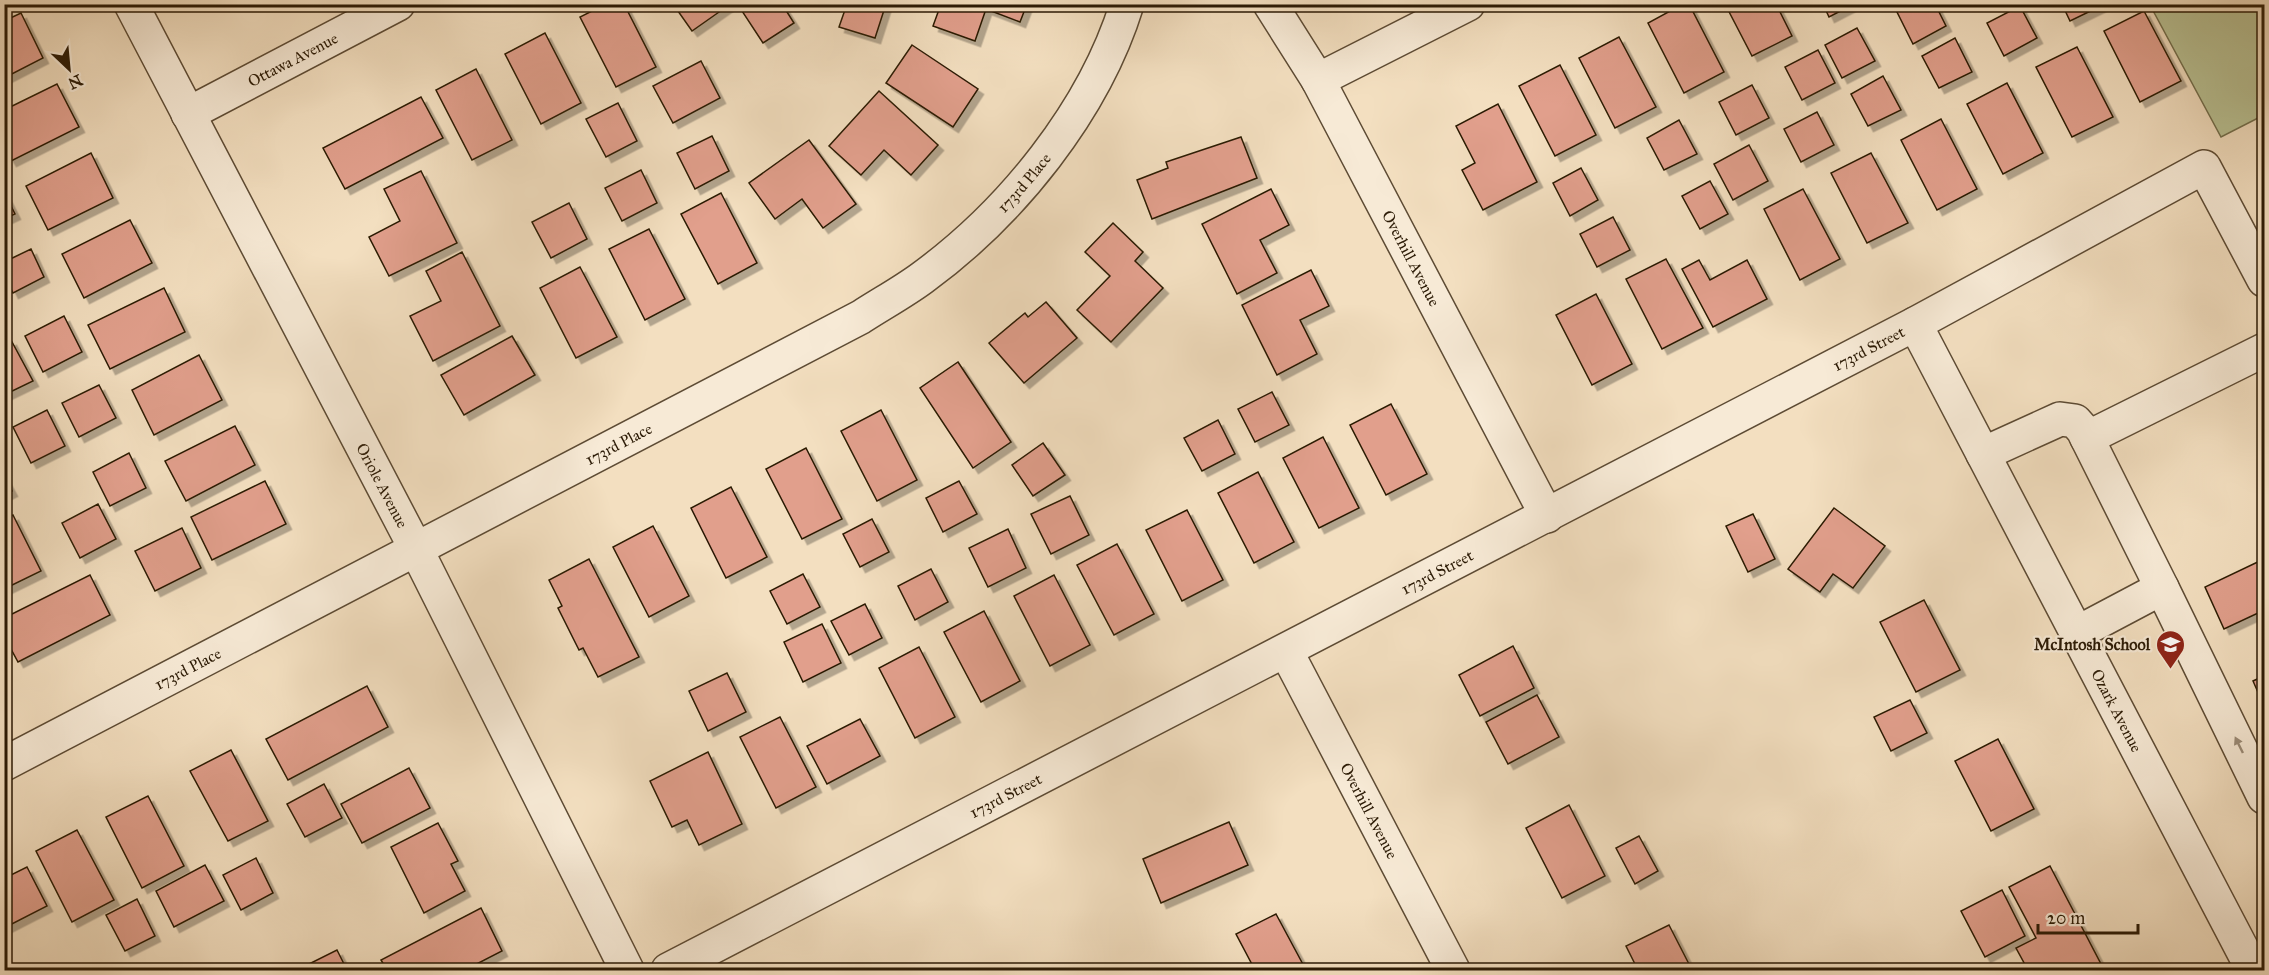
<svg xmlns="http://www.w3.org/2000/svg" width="2269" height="975" viewBox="0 0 2269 975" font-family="'IM FELL Great Primer',serif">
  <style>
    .green { fill: #b9c294; stroke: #726e4c; stroke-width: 1.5 }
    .building { fill: #e19f8c; stroke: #2b1a05; stroke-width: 1.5; filter: url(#shadow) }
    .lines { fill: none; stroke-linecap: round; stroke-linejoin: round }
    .minor-casing { stroke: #5d4b34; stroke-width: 36 }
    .minor { stroke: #f7ead6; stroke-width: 33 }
    .oneway { fill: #9b8c78 }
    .labels { text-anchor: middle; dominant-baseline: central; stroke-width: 4.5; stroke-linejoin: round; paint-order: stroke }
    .street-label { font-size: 16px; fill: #2b1a05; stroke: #f7ead6 }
    .poi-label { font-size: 16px; font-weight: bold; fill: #2b1a05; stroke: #f7ead6; text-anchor: end }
  </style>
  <defs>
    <filter id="shadow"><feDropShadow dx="5.5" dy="5.5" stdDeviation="0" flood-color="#0004"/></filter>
  </defs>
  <rect width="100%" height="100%" fill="#f3dfc0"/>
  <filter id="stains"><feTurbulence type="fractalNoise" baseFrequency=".00333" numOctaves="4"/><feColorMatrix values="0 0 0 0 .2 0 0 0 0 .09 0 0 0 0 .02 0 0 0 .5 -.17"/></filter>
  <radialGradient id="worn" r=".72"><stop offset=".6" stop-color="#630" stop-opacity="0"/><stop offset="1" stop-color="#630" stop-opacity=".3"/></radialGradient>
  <polygon class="green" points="2150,5 2264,5 2264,115 2221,137"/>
  <g class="building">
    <polygon points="606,4 624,4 656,67 616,87 580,17"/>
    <polygon points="673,4 728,4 729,5 692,31"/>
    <polygon points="745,4 782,4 794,23 763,43 740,8"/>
    <polygon points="847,4 886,4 875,38 839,27"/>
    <polygon points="941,4 1027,4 1020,22 986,9 975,41 933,26"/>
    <polygon points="1683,4 1689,4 1724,72 1684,93 1648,23"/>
    <polygon points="1725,4 1776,4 1792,36 1752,56"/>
    <polygon points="1823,4 1854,4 1829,17"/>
    <polygon points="1908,4 1935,4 1946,26 1913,44 1896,10"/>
    <polygon points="2062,4 2103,4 2103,5 2070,21"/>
    <polygon points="2020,6 2037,38 2004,56 1987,23"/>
    <polygon points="2144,11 2181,81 2140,102 2104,31"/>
    <polygon points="21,13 43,58 4,78 4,21"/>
    <polygon points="1857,28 1875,61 1842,78 1825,45"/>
    <polygon points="545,33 581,103 541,124 505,54"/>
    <polygon points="1619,37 1656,107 1615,128 1579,58"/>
    <polygon points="1955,38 1972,72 1939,88 1922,56"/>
    <polygon points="912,45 978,89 953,127 886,83"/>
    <polygon points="2077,47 2113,117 2072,137 2036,67"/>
    <polygon points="1818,50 1835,83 1802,100 1785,67"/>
    <polygon points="701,61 720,98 673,123 653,86"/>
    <polygon points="1560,65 1596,135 1555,156 1519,86"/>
    <polygon points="476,69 512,140 472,160 436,90"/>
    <polygon points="1883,76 1901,110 1868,126 1851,94"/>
    <polygon points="2007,83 2043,153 2003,174 1967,104"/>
    <polygon points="57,84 79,127 11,161 4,149 4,110"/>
    <polygon points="1752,85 1769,118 1736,135 1719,102"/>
    <polygon points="879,91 938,145 911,175 884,150 861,175 829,146"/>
    <polygon points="421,97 443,138 345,189 323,148"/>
    <polygon points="618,103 637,141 606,157 586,119"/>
    <polygon points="1498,104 1537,182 1483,210 1462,170 1475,163 1456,126"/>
    <polygon points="1817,112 1834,145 1801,162 1784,129"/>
    <polygon points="1941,119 1977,189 1937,210 1901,140"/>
    <polygon points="1679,120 1697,154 1664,170 1647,138"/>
    <polygon points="712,136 729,171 695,189 677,153"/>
    <polygon points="1241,137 1257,178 1152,219 1137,180 1168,168 1166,162"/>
    <polygon points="809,140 856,204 823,228 802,199 775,219 749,183"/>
    <polygon points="1749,145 1768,181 1733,200 1714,164"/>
    <polygon points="91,153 113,198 48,230 26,186"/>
    <polygon points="1871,153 1908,223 1867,243 1831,173"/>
    <polygon points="1581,168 1598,200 1570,216 1553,183"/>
    <polygon points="641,170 657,203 622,221 605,188"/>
    <polygon points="421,171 457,243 389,276 369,237 400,221 384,189"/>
    <polygon points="1710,181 1728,214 1700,229 1682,196"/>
    <polygon points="1271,189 1289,225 1260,240 1277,273 1237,294 1202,224"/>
    <polygon points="1803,189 1840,259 1800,280 1764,209"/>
    <polygon points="4,192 15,214 4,219"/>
    <polygon points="721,193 757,263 718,284 681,214"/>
    <polygon points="569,203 587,239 551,258 532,222"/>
    <polygon points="1613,217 1630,250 1597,267 1580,234"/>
    <polygon points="130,220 152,263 84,298 62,254"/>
    <polygon points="1113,223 1143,252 1135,261 1163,288 1111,342 1077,310 1110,276 1085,252"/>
    <polygon points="649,229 685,299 645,320 609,249"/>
    <polygon points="31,249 44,277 13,293 4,275 4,262"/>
    <polygon points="462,252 500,326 433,361 410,316 441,301 426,271"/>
    <polygon points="1666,259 1703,328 1662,349 1626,279"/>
    <polygon points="1699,260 1710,280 1747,260 1767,299 1713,327 1682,269"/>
    <polygon points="580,267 617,337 576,358 540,288"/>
    <polygon points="1311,270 1329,306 1300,320 1317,354 1277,375 1242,305"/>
    <polygon points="164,288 185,332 110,369 88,325"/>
    <polygon points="1596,294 1632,364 1592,385 1556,315"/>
    <polygon points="1046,302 1077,338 1024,383 989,343 1025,313 1028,317"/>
    <polygon points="64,316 82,352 43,372 25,336"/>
    <polygon points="512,336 535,375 464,415 441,375"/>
    <polygon points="11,340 33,381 4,395 4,343"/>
    <polygon points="199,355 222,400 154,435 132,390"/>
    <polygon points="958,362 1011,442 973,468 920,388"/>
    <polygon points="99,385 116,418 79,437 62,403"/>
    <polygon points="1272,392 1289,425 1255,442 1238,409"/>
    <polygon points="1391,404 1427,474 1386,495 1350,425"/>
    <polygon points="47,410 65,446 31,463 13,427"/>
    <polygon points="881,410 917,480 877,501 841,431"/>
    <polygon points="1218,420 1235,454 1202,471 1184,438"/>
    <polygon points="235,426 255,465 186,501 165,461"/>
    <polygon points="1323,437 1359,508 1319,528 1283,458"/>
    <polygon points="1043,443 1065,475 1033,496 1012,465"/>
    <polygon points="806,448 842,519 802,539 766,469"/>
    <polygon points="129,453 146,488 110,506 93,472"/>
    <polygon points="1258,472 1294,542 1254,563 1218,493"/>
    <polygon points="4,476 12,491 4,495"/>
    <polygon points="265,481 286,524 212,560 191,517"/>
    <polygon points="959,481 977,514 943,532 926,498"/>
    <polygon points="731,487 767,557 726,578 691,508"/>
    <polygon points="1070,496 1089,535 1051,554 1031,514"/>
    <polygon points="98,504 116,539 80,558 62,523"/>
    <polygon points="1834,508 1885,546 1853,588 1833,574 1820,592 1788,569"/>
    <polygon points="1187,510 1223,580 1182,601 1146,530"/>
    <polygon points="1753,514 1775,559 1748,572 1726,526"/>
    <polygon points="13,515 41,571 4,589 4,519"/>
    <polygon points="872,519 889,552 860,567 843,534"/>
    <polygon points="653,526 689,596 649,617 613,547"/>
    <polygon points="182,528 201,568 155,591 135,551"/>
    <polygon points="1008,529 1026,568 988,587 969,548"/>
    <polygon points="1117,544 1154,614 1114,635 1077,565"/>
    <polygon points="589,559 639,657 598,677 583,648 579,650 558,608 562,606 549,580"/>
    <polygon points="2264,559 2264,626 2258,613 2224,629 2205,587"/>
    <polygon points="931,569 948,602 915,620 898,586"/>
    <polygon points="803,574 820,607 787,624 770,591"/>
    <polygon points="90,575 110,615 18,662 4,636 4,618"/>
    <polygon points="1054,575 1090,645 1050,666 1014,596"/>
    <polygon points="1924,600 1960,670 1916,692 1880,622"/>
    <polygon points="865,604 882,638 849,655 831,621"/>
    <polygon points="984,611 1020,681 981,702 944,632"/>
    <polygon points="822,624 841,663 803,682 784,642"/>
    <polygon points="1513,646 1534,688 1480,716 1459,675"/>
    <polygon points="919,647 955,717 915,738 879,668"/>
    <polygon points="727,673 746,712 708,731 689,691"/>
    <polygon points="2264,676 2264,706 2253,681"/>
    <polygon points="367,686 388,727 288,780 266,739"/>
    <polygon points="1537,695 1559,737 1508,764 1486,722"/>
    <polygon points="1910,700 1927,733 1891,751 1874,717"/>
    <polygon points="780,717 816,787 776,808 740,737"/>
    <polygon points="860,719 880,756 827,784 807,746"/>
    <polygon points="1998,739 2034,809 1991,831 1955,761"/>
    <polygon points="231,750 268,821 228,841 190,771"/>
    <polygon points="708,752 742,824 699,845 687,820 672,827 650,781"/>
    <polygon points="409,768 430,808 362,843 341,804"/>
    <polygon points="324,784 342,818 305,837 287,804"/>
    <polygon points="148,796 184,866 142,888 106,817"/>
    <polygon points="1569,805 1605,876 1562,898 1526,828"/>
    <polygon points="1229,822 1248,865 1161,903 1143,859"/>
    <polygon points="438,823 458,861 451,864 465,891 424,913 391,847"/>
    <polygon points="77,830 114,900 72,922 36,851"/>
    <polygon points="1639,836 1658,871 1635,884 1616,848"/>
    <polygon points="256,858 273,893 241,910 223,875"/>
    <polygon points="205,865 224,901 174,927 156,891"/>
    <polygon points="2050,866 2102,966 2093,970 2052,970 2049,965 2038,970 2028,970 2016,948 2036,938 2009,887"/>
    <polygon points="27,867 47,906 4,928 4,876 5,878"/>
    <polygon points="2002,890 2025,936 1985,957 1961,911"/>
    <polygon points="137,899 155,936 125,951 106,915"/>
    <polygon points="481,908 502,951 465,970 387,970 381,960"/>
    <polygon points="1276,914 1306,970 1255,970 1236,934"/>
    <polygon points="1669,925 1692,970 1638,970 1626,946"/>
    <polygon points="337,950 347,970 297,970"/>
  </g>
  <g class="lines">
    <defs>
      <g id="minor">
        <path id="s1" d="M131,4L417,551L627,970"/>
        <path id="s2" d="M1270,4L1318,80L1547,516"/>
        <polyline points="1318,80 1468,4"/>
        <path id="s3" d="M188,114L398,4"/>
        <path id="s4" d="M1915,324L2253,970"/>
        <polyline points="2087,438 2264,350"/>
        <polyline points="1983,454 2060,419 2075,421 2083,430 2162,588 2077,633"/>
        <polyline points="2162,588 2264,797"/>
        <path id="s5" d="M1286,651L1453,970"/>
        <path id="s6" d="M4,764L861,317C881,304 903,292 922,278C1011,213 1094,111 1127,4"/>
        <path id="s7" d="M668,970L1915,324L2204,167L2264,280"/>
      </g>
    </defs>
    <use href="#minor" class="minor-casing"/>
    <use href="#minor" class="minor"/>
  </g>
  <defs><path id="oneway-solid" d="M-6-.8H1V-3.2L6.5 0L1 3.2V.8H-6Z" transform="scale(1.5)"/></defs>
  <use class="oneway" href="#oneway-solid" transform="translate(2239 745) rotate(-116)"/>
  <defs>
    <symbol id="school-pin" viewBox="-11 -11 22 30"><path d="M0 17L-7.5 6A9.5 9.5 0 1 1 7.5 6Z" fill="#8f2418" stroke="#f7ead6"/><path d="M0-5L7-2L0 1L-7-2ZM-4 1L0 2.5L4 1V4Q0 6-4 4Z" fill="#fff"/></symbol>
  </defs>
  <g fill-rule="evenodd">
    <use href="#school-pin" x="2154" y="628" width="33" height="45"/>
  </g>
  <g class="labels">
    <g class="street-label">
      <text stroke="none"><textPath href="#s3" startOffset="118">Ottawa Avenue</textPath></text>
      <text stroke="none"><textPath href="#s6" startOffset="1179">173rd Place</textPath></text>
      <text stroke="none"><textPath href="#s2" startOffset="291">Overhill Avenue</textPath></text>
      <text stroke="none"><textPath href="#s7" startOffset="1352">173rd Street</textPath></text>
      <text stroke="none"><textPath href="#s6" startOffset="693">173rd Place</textPath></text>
      <text stroke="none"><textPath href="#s1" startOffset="543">Oriole Avenue</textPath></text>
      <text stroke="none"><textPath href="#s7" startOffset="866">173rd Street</textPath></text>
      <text stroke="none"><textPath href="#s6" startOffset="207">173rd Place</textPath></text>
      <text stroke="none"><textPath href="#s4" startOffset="436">Ozark Avenue</textPath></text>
      <text stroke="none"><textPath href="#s7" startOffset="380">173rd Street</textPath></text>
      <text stroke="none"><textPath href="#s5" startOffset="180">Overhill Avenue</textPath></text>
    </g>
    <g class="poi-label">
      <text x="2150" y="644">McIntosh School</text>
    </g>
  </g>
  <rect width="2269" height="975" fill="none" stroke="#f3dfc0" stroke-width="24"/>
  <rect x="6" y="6" width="2257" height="963" fill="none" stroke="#2b1a05" stroke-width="3"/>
  <rect x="12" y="12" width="2245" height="951" fill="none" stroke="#2b1a05" stroke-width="1.5"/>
  <g transform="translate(69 69) rotate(154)" stroke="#f7ead6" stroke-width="4.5" paint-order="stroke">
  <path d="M0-4.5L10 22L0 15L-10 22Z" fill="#2b1a05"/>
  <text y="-9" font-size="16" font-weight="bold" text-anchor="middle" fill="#2b1a05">N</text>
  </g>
  <path d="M2038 924v9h100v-9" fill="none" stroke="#2b1a05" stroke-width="3"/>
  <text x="2047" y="924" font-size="18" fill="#2b1a05" stroke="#f7ead6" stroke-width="4.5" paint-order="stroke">20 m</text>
  <rect width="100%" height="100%" filter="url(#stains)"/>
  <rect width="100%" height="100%" fill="url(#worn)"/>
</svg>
